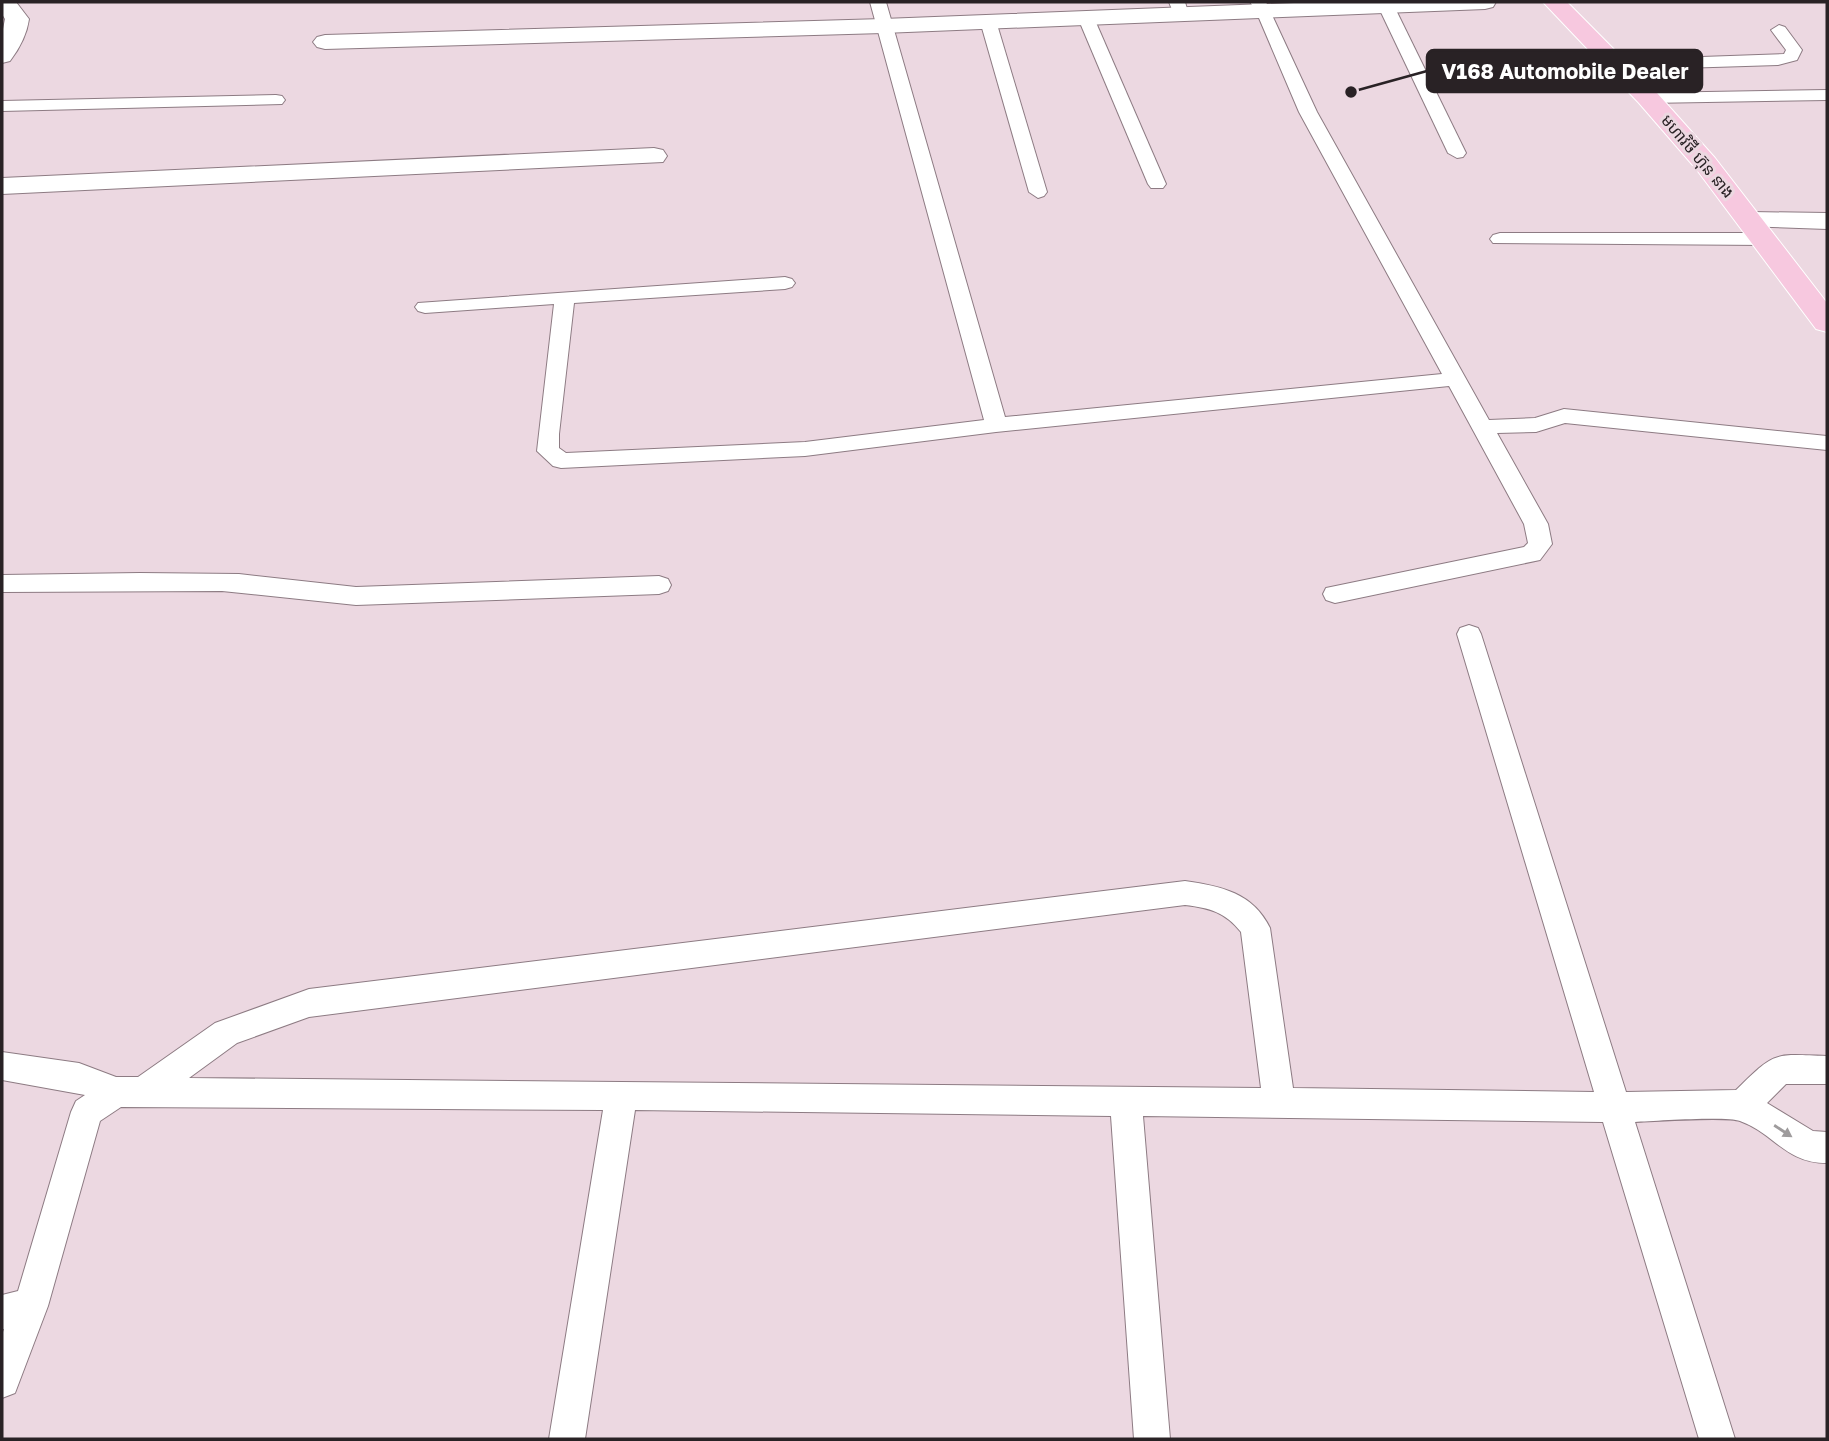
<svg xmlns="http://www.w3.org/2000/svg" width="1829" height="1441" viewBox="0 0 1829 1441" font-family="'Golos Text','Noto Sans Khmer',sans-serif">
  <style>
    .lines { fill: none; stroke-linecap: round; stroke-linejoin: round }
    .service-casing { stroke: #8d7b83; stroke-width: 2 }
    .minor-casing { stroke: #8d7b83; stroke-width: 2 }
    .primary-casing { stroke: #fff; stroke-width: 2 }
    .service { fill: #fff; fill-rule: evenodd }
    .minor { fill: #fff; fill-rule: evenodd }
    .primary { fill: #f7c8df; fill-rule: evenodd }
    .oneway { fill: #9f9c9d }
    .labels { text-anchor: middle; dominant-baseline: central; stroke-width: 6; stroke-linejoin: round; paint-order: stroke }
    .far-street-label { font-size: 16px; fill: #292225; stroke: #ecd8e1 }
    .leader { fill: none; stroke: #292225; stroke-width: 2.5 }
    .callout-dot { fill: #292225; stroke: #ecd8e1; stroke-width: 2.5 }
    .callout { fill: #292225; stroke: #292225; stroke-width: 2.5 }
    .callout-label { font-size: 21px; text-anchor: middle; font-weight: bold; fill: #fff }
  </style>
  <rect width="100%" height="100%" fill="#ecd8e1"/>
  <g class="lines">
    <defs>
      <g id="service">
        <polygon points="870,2 886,2 1005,417 1442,374 1299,112 1256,11 1250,2 1266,2 1317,112 1489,420 1535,418 1564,409 1827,436 1827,450 1565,423 1536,432 1497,433 1548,524 1552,544 1540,560 1335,603 1326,600 1323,594 1326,588 1524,547 1528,543 1524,524 1449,386 996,432 805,456 561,468 553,466 537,451 554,304 425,313 418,311 415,307 418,303 785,277 792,279 795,283 792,287 785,289 574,303 559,434 559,448 566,453 805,442 984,420"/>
        <polygon points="1169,2 1185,2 1188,12 1186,15 1174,15"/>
        <polygon points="1388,2 1394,6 1466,153 1463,157 1457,158 1448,153 1378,6"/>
        <polygon points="1086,13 1094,18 1166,184 1163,188 1151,188 1148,184 1078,18"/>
        <polygon points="988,16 996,21 1047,192 1044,196 1038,198 1029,192 980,21"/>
        <polygon points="1779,25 1785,27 1802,50 1797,60 1778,65 1616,70 1608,65 1616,60 1784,54 1786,50 1771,30"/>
        <polygon points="1827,90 1827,100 1648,103 1640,98 1648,93"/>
        <polygon points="276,95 282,96 285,100 282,104 2,111 2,101"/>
        <polygon points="1500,233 1765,233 1775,239 1765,245 1493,243 1490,239 1493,235"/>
        <polygon points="140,573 239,574 356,587 659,576 668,579 671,585 668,591 659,594 356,605 222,591 2,592 2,575"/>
        <path d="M1469,625L1478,628L1481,634L1626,1092L1736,1090C1776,1051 1772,1054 1827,1056V1084H1786L1767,1103L1813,1131L1827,1132V1163C1785,1163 1774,1133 1740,1121C1727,1116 1654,1121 1635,1122L1735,1439H1699L1603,1122L1143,1116L1170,1439H1134L1111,1116L635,1110L585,1439H549L603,1110L121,1107L100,1121L48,1306L15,1393L2,1398V1335L4,1329H2V1295L18,1291L71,1112L76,1101L85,1095L2,1080V1052L79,1063L116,1077H138L215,1023L309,989L1185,881C1221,886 1253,893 1270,928L1293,1088L1594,1092L1457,634L1460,628ZM1185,905C1210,908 1225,912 1241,932L1261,1088L189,1078L237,1043L309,1017Z"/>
      </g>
      <g id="minor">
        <path d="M2,2H16L29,19C27,34 19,49 10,61L2,63V34L5,19L2,14Z"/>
        <polygon points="1318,2 1496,2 1493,7 1485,9 883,33 325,49 317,47 313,42 317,37 325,35 883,19"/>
        <polygon points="654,148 663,150 667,156 663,162 2,194 2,178"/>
        <polygon points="1751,212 1827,213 1827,229 1741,226 1737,220 1741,214"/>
      </g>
      <polygon id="primary" points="1543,2 1567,2 1657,93 1715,158 1827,303 1827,332 1816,329 1697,170 1639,103"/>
    </defs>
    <use href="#service" class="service-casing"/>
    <use href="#minor" class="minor-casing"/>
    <use href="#primary" class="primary-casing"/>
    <use href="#service" class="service"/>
    <use href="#minor" class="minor"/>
    <use href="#primary" class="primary"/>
  </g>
  <defs><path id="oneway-solid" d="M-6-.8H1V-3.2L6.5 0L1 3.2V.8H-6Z" transform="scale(1.75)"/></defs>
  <use class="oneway" href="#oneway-solid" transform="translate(1783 1131) rotate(33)"/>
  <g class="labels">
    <g class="far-street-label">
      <text transform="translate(1698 156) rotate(50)">មហាវិថី ហ៊ុន នាង</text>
    </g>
  </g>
  <path class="leader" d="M1351 92L1427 71"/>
  <circle class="callout-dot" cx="1351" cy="92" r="7"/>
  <rect class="callout" x="1427" y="50" width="275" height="42" rx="7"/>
  <g class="callout-label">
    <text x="1565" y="79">V168 Automobile Dealer</text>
  </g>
  <rect width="1829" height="1441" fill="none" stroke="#292225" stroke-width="7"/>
</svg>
